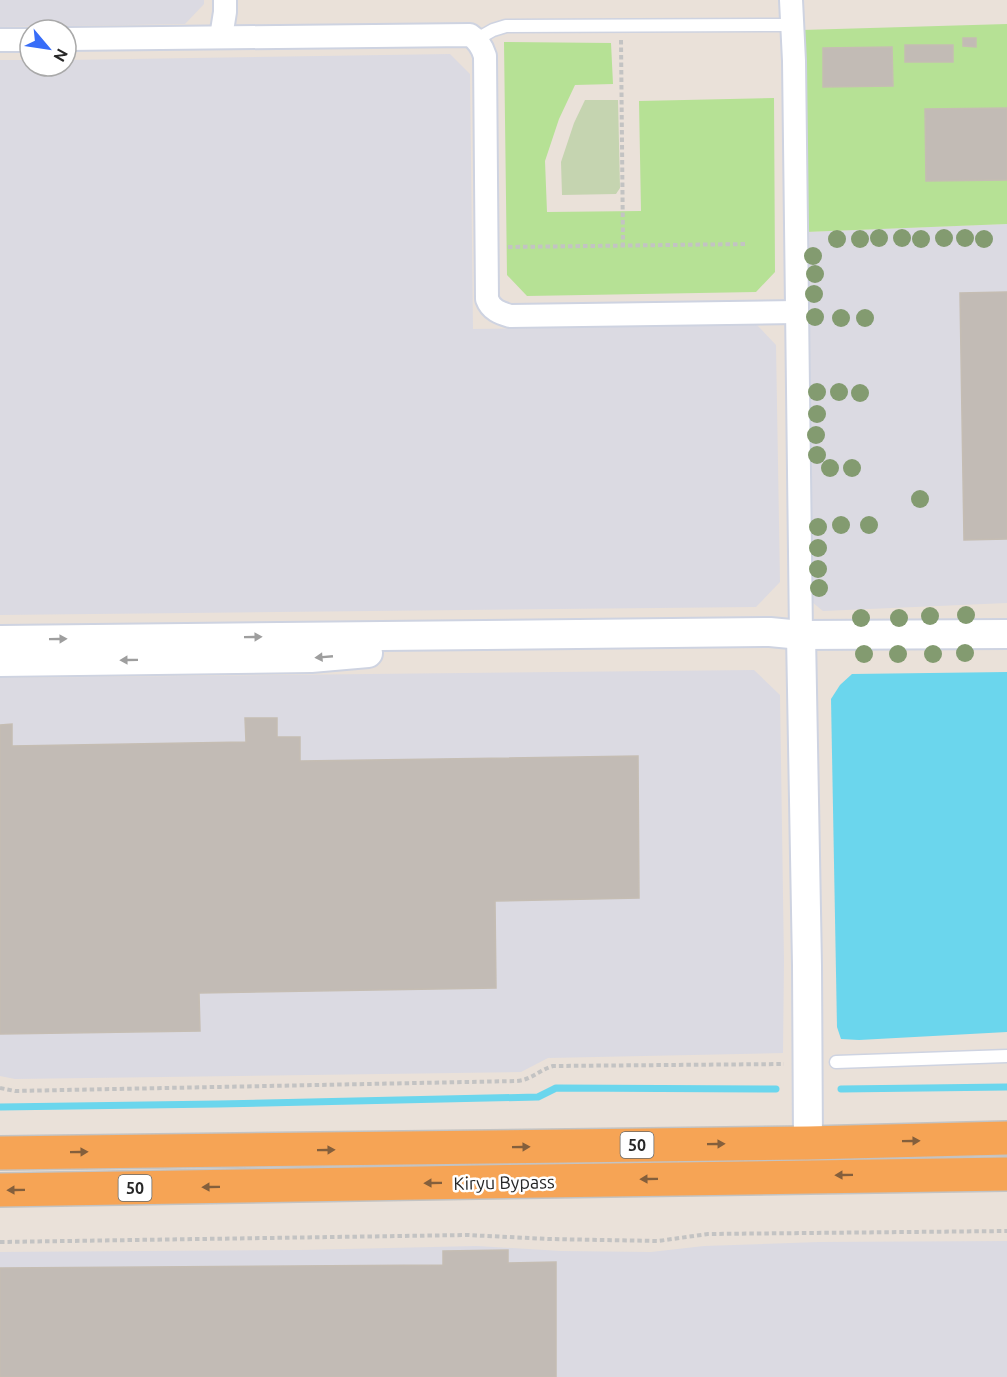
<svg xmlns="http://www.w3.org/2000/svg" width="1007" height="1377" viewBox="0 0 1007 1377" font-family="Ubuntu,sans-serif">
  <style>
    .industrial { fill: #dbdae2 }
    .green { fill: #b6e195 }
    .cemetery { fill: #c5d4b0 }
    .water { fill: #6bd6ed }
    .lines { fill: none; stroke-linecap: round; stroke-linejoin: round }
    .stream { stroke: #6bd6ed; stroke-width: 7 }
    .building { fill: #c2bbb5; stroke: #c5bdb3; stroke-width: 1.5 }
    .service-casing { stroke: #ced3e1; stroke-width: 15 }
    .minor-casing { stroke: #ced3e1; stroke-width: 26 }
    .tertiary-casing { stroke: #ced3e1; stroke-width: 32 }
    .trunk-casing { stroke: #c3c3c3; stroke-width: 36 }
    .path { stroke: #c3c3c3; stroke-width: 4; stroke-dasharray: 4.5 3; stroke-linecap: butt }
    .service { stroke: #fff; stroke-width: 12 }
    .minor { stroke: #fff; stroke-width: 22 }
    .tertiary { stroke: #fff; stroke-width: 28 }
    .trunk { stroke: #f6a455; stroke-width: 33 }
    .tree { fill: #839b70 }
    .oneway { fill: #9e9e9e }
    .oneway2 { fill: #845f3c }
    .labels { text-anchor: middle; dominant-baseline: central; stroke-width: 5; stroke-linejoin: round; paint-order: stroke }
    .shield { fill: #fff; stroke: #686868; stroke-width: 1.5 }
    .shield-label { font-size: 16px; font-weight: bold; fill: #272727 }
    .street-label { font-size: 18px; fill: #272727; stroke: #fff }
  </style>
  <rect width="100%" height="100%" fill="#eae1d9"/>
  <g class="industrial">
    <polygon points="0,0 204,0 204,4 185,24 0,27"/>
    <polygon points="450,54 470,74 473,329 757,325 776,345 780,582 756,607 0,615 0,60 30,60 30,66 66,66 66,60"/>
    <polygon points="1007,224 1007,603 823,611 812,602 805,232"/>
    <polygon points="754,670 780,695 784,961 783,1053 548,1058 521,1072 15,1079 0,1076 0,678"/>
    <polygon points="1007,1241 1007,1377 0,1377 0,1252 301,1250 477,1246 561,1251 651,1252 704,1246 819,1242"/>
  </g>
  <g class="green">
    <polygon points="1007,24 1007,224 805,232 802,30"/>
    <polygon points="504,42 611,43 613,84 575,85 559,119 545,161 547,212 641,211 639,101 774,98 775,272 756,292 527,296 507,275"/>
  </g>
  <polygon class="cemetery" points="585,100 618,100 620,188 616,194 562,195 561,162 574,123"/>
  <polygon class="water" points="1007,672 1007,1032 859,1040 841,1039 837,1027 831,699 840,685 852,674"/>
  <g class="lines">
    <g class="stream">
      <polyline points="841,1089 1007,1087"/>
      <polyline points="0,1107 218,1104 538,1097 556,1088 776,1089"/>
    </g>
  </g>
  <g class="building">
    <polygon points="963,38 976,38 976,47 963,46"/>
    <rect x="905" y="45" width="48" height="17"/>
    <polygon points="892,47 893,86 823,87 823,48"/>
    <polygon points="1007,108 1007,180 926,181 925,109"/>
    <polygon points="1007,292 1007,539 964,540 960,293"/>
    <polygon points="245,718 277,718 277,737 300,737 300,761 638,756 639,898 495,901 496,988 199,993 200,1031 0,1034 0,725 12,724 12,746 246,742"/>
    <polygon points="508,1250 508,1263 556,1262 556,1377 0,1377 0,1268 443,1265 443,1251"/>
  </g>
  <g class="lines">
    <defs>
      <g id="service">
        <polyline points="477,39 493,30 506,26 792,25"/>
        <polyline points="836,1062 1007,1056"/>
      </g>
      <g id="minor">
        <polyline points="791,0 794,61 801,635"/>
        <polyline points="221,37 225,12 225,0"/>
        <path d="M66,39L470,35C478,40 482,46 485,56L487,299C491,310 500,313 510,316L797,312"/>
        <polyline points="0,40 30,40"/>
      </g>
      <g id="tertiary">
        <polyline points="801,635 807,966 808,1143"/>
        <polyline points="0,640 770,632 801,635 1007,634"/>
        <polyline points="0,662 311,658 368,653"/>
      </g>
      <g id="trunk">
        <polyline points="0,1153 808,1143 1007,1138"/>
        <path d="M0,1190C336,1186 671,1177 1007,1174"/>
      </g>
    </defs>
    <use href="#service" class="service-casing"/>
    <use href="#minor" class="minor-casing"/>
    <use href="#tertiary" class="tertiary-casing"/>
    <use href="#trunk" class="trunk-casing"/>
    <g class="path">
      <polyline points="621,40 623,245"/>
      <polyline points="508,247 748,244"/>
      <path d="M0,1088L15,1091L517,1081C531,1080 539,1070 553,1066L784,1064"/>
      <polyline points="0,1242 467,1235 549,1239 658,1241 708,1234 1007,1231"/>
    </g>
    <use href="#service" class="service"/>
    <use href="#minor" class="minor"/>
    <use href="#tertiary" class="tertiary"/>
    <use href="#trunk" class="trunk"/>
  </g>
  <g class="tree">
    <circle cx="879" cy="238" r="9"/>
    <circle cx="902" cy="238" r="9"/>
    <circle cx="944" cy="238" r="9"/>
    <circle cx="965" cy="238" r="9"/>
    <circle cx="837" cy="239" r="9"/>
    <circle cx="860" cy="239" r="9"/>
    <circle cx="921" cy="239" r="9"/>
    <circle cx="984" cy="239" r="9"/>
    <circle cx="813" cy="256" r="9"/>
    <circle cx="815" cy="274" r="9"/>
    <circle cx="814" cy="294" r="9"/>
    <circle cx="815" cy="317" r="9"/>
    <circle cx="841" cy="318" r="9"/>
    <circle cx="865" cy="318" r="9"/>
    <circle cx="817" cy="392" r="9"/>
    <circle cx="839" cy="392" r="9"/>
    <circle cx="860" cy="393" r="9"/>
    <circle cx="817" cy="414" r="9"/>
    <circle cx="816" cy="435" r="9"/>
    <circle cx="817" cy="455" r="9"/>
    <circle cx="830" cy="468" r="9"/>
    <circle cx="852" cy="468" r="9"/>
    <circle cx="920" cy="499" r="9"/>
    <circle cx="841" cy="525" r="9"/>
    <circle cx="869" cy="525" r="9"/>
    <circle cx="818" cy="527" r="9"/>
    <circle cx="818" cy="548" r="9"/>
    <circle cx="818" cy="569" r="9"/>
    <circle cx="819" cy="588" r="9"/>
    <circle cx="966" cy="615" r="9"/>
    <circle cx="930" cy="616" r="9"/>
    <circle cx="861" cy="618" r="9"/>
    <circle cx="899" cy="618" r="9"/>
    <circle cx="965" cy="653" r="9"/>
    <circle cx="864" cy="654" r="9"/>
    <circle cx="898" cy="654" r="9"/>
    <circle cx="933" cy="654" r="9"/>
  </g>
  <defs><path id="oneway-solid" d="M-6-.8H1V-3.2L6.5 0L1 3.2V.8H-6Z" transform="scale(1.5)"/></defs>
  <g class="oneway">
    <use href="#oneway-solid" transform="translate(253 637) rotate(-1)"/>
    <use href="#oneway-solid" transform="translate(58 639) rotate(-1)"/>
    <use href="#oneway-solid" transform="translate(324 657) rotate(175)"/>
    <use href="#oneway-solid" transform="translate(129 660) rotate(179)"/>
  </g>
  <g class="oneway2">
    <use href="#oneway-solid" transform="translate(911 1141) rotate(-1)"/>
    <use href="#oneway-solid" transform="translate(716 1144) rotate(-1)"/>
    <use href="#oneway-solid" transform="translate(521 1147) rotate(-1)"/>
    <use href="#oneway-solid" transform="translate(326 1150) rotate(-1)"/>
    <use href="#oneway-solid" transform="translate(79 1152) rotate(-1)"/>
    <use href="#oneway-solid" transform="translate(844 1175) rotate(179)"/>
    <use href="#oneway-solid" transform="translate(649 1179) rotate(179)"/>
    <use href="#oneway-solid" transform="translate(433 1183) rotate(179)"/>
    <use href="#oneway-solid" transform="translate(211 1187) rotate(179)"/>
    <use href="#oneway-solid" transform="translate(16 1190) rotate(179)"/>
  </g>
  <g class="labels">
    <g class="shield">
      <rect x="620.5" y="1132" width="33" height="26" rx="4.5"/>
      <rect x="118.5" y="1175" width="33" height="26" rx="4.5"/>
    </g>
    <g class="shield-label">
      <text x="637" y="1145">50</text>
      <text x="135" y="1188">50</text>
    </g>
    <g class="street-label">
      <text transform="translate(504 1182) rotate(-1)">Kiryu Bypass</text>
    </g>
  </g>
  <g transform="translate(48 48) rotate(119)"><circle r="28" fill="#ffffff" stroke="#a9a9a9" stroke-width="1.5"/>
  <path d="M0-4.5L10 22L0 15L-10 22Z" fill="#386df8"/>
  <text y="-9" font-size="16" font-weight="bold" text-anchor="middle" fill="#272727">N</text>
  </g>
</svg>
